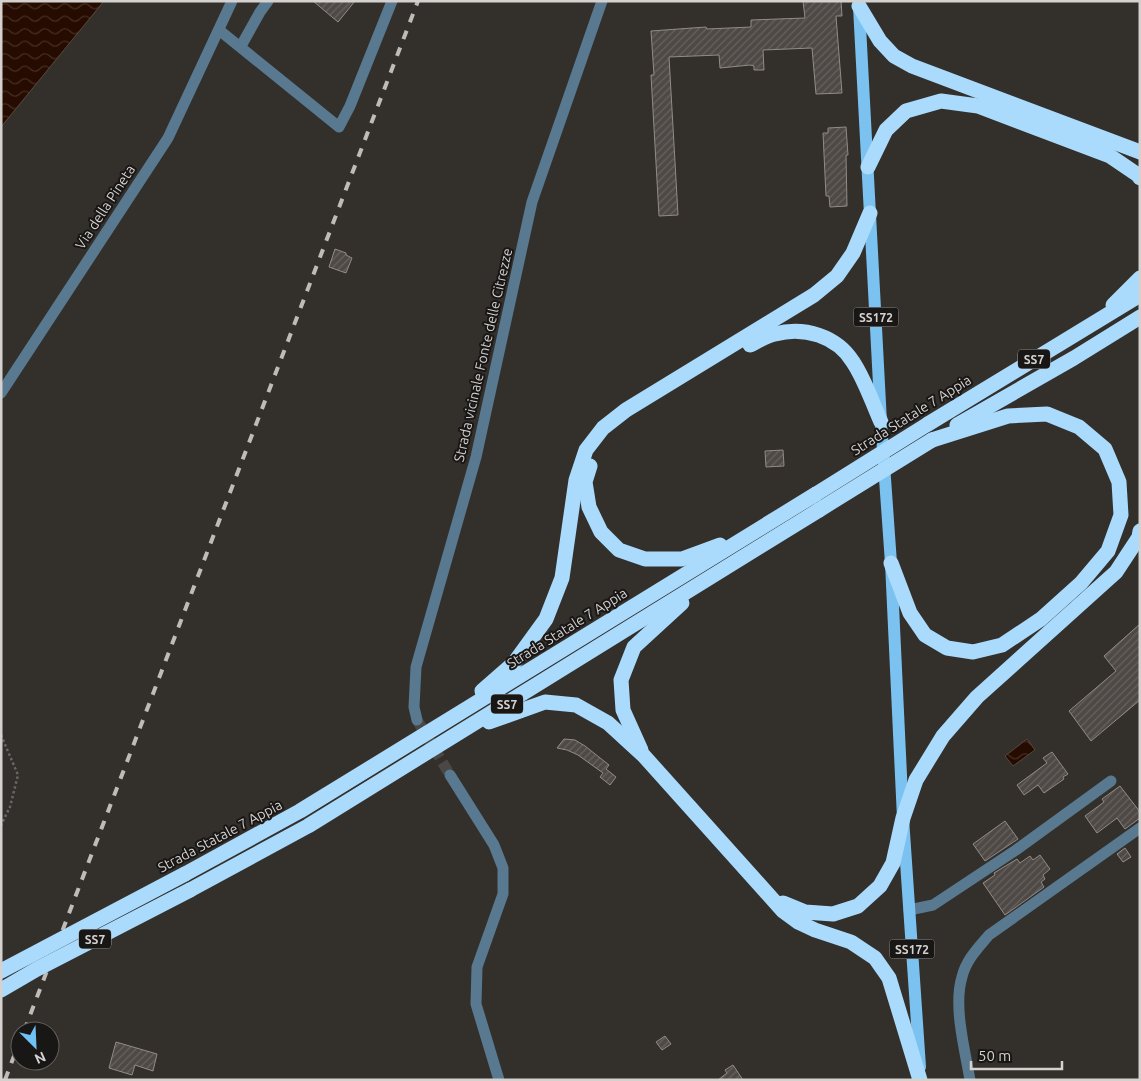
<svg xmlns="http://www.w3.org/2000/svg" width="1141" height="1081" viewBox="0 0 1141 1081" font-family="Ubuntu,sans-serif">
  <style>
    .water { fill: url(#water-waves); stroke: #5a473e }
    .building { fill: url(#building-hatch); stroke: #928c88 }
    .lines { fill: none; stroke-linecap: round; stroke-linejoin: round }
    .minor-tunnel { stroke: #4b4744; stroke-width: 11; stroke-dasharray: 11 5.5; stroke-linecap: butt }
    .path { stroke: #6a6663; stroke-width: 2.5; stroke-dasharray: 2.5 2.5; stroke-linecap: butt }
    .minor { stroke: #58798f; stroke-width: 11 }
    .major { stroke: #7bc2f0; stroke-width: 12 }
    .highway { stroke: #aadbfc; stroke-width: 15 }
    .rail { stroke: #bebbb8; stroke-width: 4; stroke-dasharray: 9 9; stroke-linecap: butt }
    .highway-bridge { stroke: #aadbfc; stroke-width: 15 }
    .labels { text-anchor: middle; dominant-baseline: central; stroke-width: 4; stroke-linejoin: round; paint-order: stroke }
    .shield { fill: #191716; stroke: #9c9998; stroke-width: 1 }
    .shield-label { font-size: 12px; font-weight: bold; fill: #d4d1cf }
    .street-label { font-size: 14px; fill: #d4d1cf; stroke: #191716 }
  </style>
  <defs>
    <pattern id="water-waves" width="16" height="10" patternUnits="userSpaceOnUse" patternTransform="scale(1.25)"><rect width="16" height="10" fill="#260c00"/><path d="M0 5q4-4 8 0t8 0" fill="none" stroke="#452e24"/></pattern>
    <pattern id="building-hatch" width="6" height="6" patternUnits="userSpaceOnUse" patternTransform="scale(1.25)"><rect width="6" height="6" fill="#4e4945"/><path d="M-1 1l2-2M0 6l6-6M5 7l2-2" fill="none" stroke="#67625f"/></pattern>
  </defs>
  <rect width="100%" height="100%" fill="#332f2b"/>
  <g class="water">
    <polygon points="1,1 104,1 1,127"/>
    <polygon points="1027,739 1035,750 1013,766 1005,756"/>
  </g>
  <g class="building">
    <polygon points="313,1 355,1 338,22"/>
    <polygon points="803,1 841,1 842,16 836,16 842,93 816,94 812,48 763,50 764,70 754,70 754,66 750,65 720,68 719,55 669,57 678,215 659,216 651,75 654,75 651,31 706,27 707,29 751,27 751,20 805,18"/>
    <polygon points="846,127 848,155 846,155 847,206 830,207 829,196 826,196 823,133 828,133 828,128"/>
    <polygon points="335,249 346,253 346,255 352,258 346,273 329,267"/>
    <polygon points="783,450 784,466 766,467 765,451"/>
    <polygon points="1140,624 1140,700 1091,741 1069,711 1116,671 1104,656"/>
    <polygon points="564,739 575,740 585,746 609,765 606,769 616,777 610,785 600,777 603,773 578,755 567,750 557,748"/>
    <polygon points="1052,752 1068,774 1063,777 1064,779 1044,793 1038,785 1024,795 1017,785 1047,763 1043,758"/>
    <polygon points="1120,786 1140,812 1140,818 1125,829 1117,818 1097,833 1085,816 1104,802 1102,799"/>
    <polygon points="1005,821 1018,839 985,861 973,844"/>
    <polygon points="1125,848 1131,857 1123,862 1117,854"/>
    <polygon points="1040,855 1050,869 1043,875 1045,879 1041,882 1044,887 1005,915 983,883 995,875 994,873 1017,859 1020,863 1030,856 1033,860"/>
    <polygon points="665,1036 671,1044 662,1050 656,1042"/>
    <polygon points="116,1042 157,1054 153,1071 135,1065 132,1075 109,1068"/>
    <polygon points="733,1065 743,1080 718,1080 727,1073 725,1070"/>
  </g>
  <g class="lines">
    <polyline class="minor-tunnel" points="417,720 450,775"/>
    <polyline class="path" points="1,735 18,775 10,807 1,825"/>
    <g class="minor">
      <polyline points="219,30 339,127 350,106 392,1"/>
      <polyline points="241,46 260,12 268,1"/>
      <polyline points="1,393 168,138 232,1"/>
      <polyline points="417,720 414,707 416,667 476,457 532,202 602,1"/>
      <polyline points="450,775 494,845 503,868 503,894 477,967 476,1004 499,1080"/>
      <polyline points="909,910 933,905 1016,850 1111,781"/>
      <path d="M970,1080C965,1050 953,1006 962,977C966,960 978,948 989,935L1140,828"/>
    </g>
    <polyline class="major" points="859,7 881,422 891,563 903,818 920,1067"/>
    <g class="highway">
      <polyline points="859,6 880,41 894,56 912,66 1140,152"/>
      <polyline points="868,167 886,130 906,111 941,101 978,106 1110,156 1138,175 1140,178"/>
      <polyline points="1113,305 1140,278"/>
      <path d="M750,345C758,341 766,336 775,334C804,326 837,336 853,362C865,380 872,402 881,422"/>
      <polyline points="928,424 1140,295"/>
      <polyline points="957,425 1074,358 1140,317"/>
      <polyline points="590,466 585,482 589,507 601,532 619,550 645,559 682,559 720,545"/>
      <polyline points="891,563 910,613 925,635 947,648 973,652 1002,645 1041,619 1081,583 1108,551 1121,515 1119,482 1105,449 1079,427 1047,414 1008,416 932,440"/>
      <polyline points="482,691 514,663 546,619 562,578 576,480 586,450 603,428 626,410 814,295 837,276 853,253 870,213"/>
      <polyline points="489,722 545,702 576,705 608,723 644,756 783,911 798,922 815,930 851,942 875,958 889,978 920,1080"/>
      <polyline points="641,750 623,710 621,680 634,647 682,603"/>
      <polyline points="185,874 300,811 816,494"/>
      <polyline points="190,890 308,826 819,510"/>
      <polyline points="783,903 805,912 833,914 858,906 880,886 893,863 903,818 916,780 943,736 977,697 1116,572 1139,537 1140,531"/>
    </g>
    <g class="rail">
      <polyline points="24,1031 418,1"/>
      <polyline points="5,1080 20,1040"/>
    </g>
    <g class="highway-bridge">
      <polyline points="816,494 928,424"/>
      <polyline points="819,510 932,440"/>
      <polyline points="1,971 185,874"/>
      <polyline points="1,990 37,969 190,890"/>
    </g>
  </g>
  <g class="labels">
    <g class="shield">
      <rect x="853.5" y="307.5" width="45" height="19" rx="4"/>
      <rect x="1018" y="349.5" width="32" height="19" rx="4"/>
      <rect x="491" y="694.5" width="32" height="19" rx="4"/>
      <rect x="79" y="929.5" width="32" height="19" rx="4"/>
      <rect x="889.5" y="939.5" width="45" height="19" rx="4"/>
    </g>
    <g class="shield-label">
      <text x="876" y="317">SS172</text>
      <text x="1034" y="359">SS7</text>
      <text x="507" y="704">SS7</text>
      <text x="95" y="939">SS7</text>
      <text x="912" y="949">SS172</text>
    </g>
    <g class="street-label">
      <text transform="translate(105 207) rotate(-57)">Via della Pineta</text>
      <text transform="translate(483 355) rotate(-77)">Strada vicinale Fonte delle Citrezze</text>
      <text transform="translate(911 415) rotate(-32)">Strada Statale 7 Appia</text>
      <text transform="translate(567 628) rotate(-32)">Strada Statale 7 Appia</text>
      <text transform="translate(220 836) rotate(-28)">Strada Statale 7 Appia</text>
    </g>
  </g>
  <rect width="1141" height="1081" fill="none" stroke="#d4d1cf" stroke-width="5"/>
  <g transform="translate(35 1046) rotate(156)"><circle r="24" fill="#191716" stroke="#646160"/>
  <path d="M0-4L9 19L0 12L-9 19Z" fill="#70c1f4"/>
  <text y="-8" font-size="14" font-weight="bold" text-anchor="middle" fill="#d4d1cf">N</text>
  </g>
  <path d="M971 1061v8h91v-8" fill="none" stroke="#d4d1cf" stroke-width="2.5"/>
  <text x="978" y="1061" font-size="15" fill="#d4d1cf" stroke="#191716" stroke-width="4" paint-order="stroke">50 m</text>
</svg>
